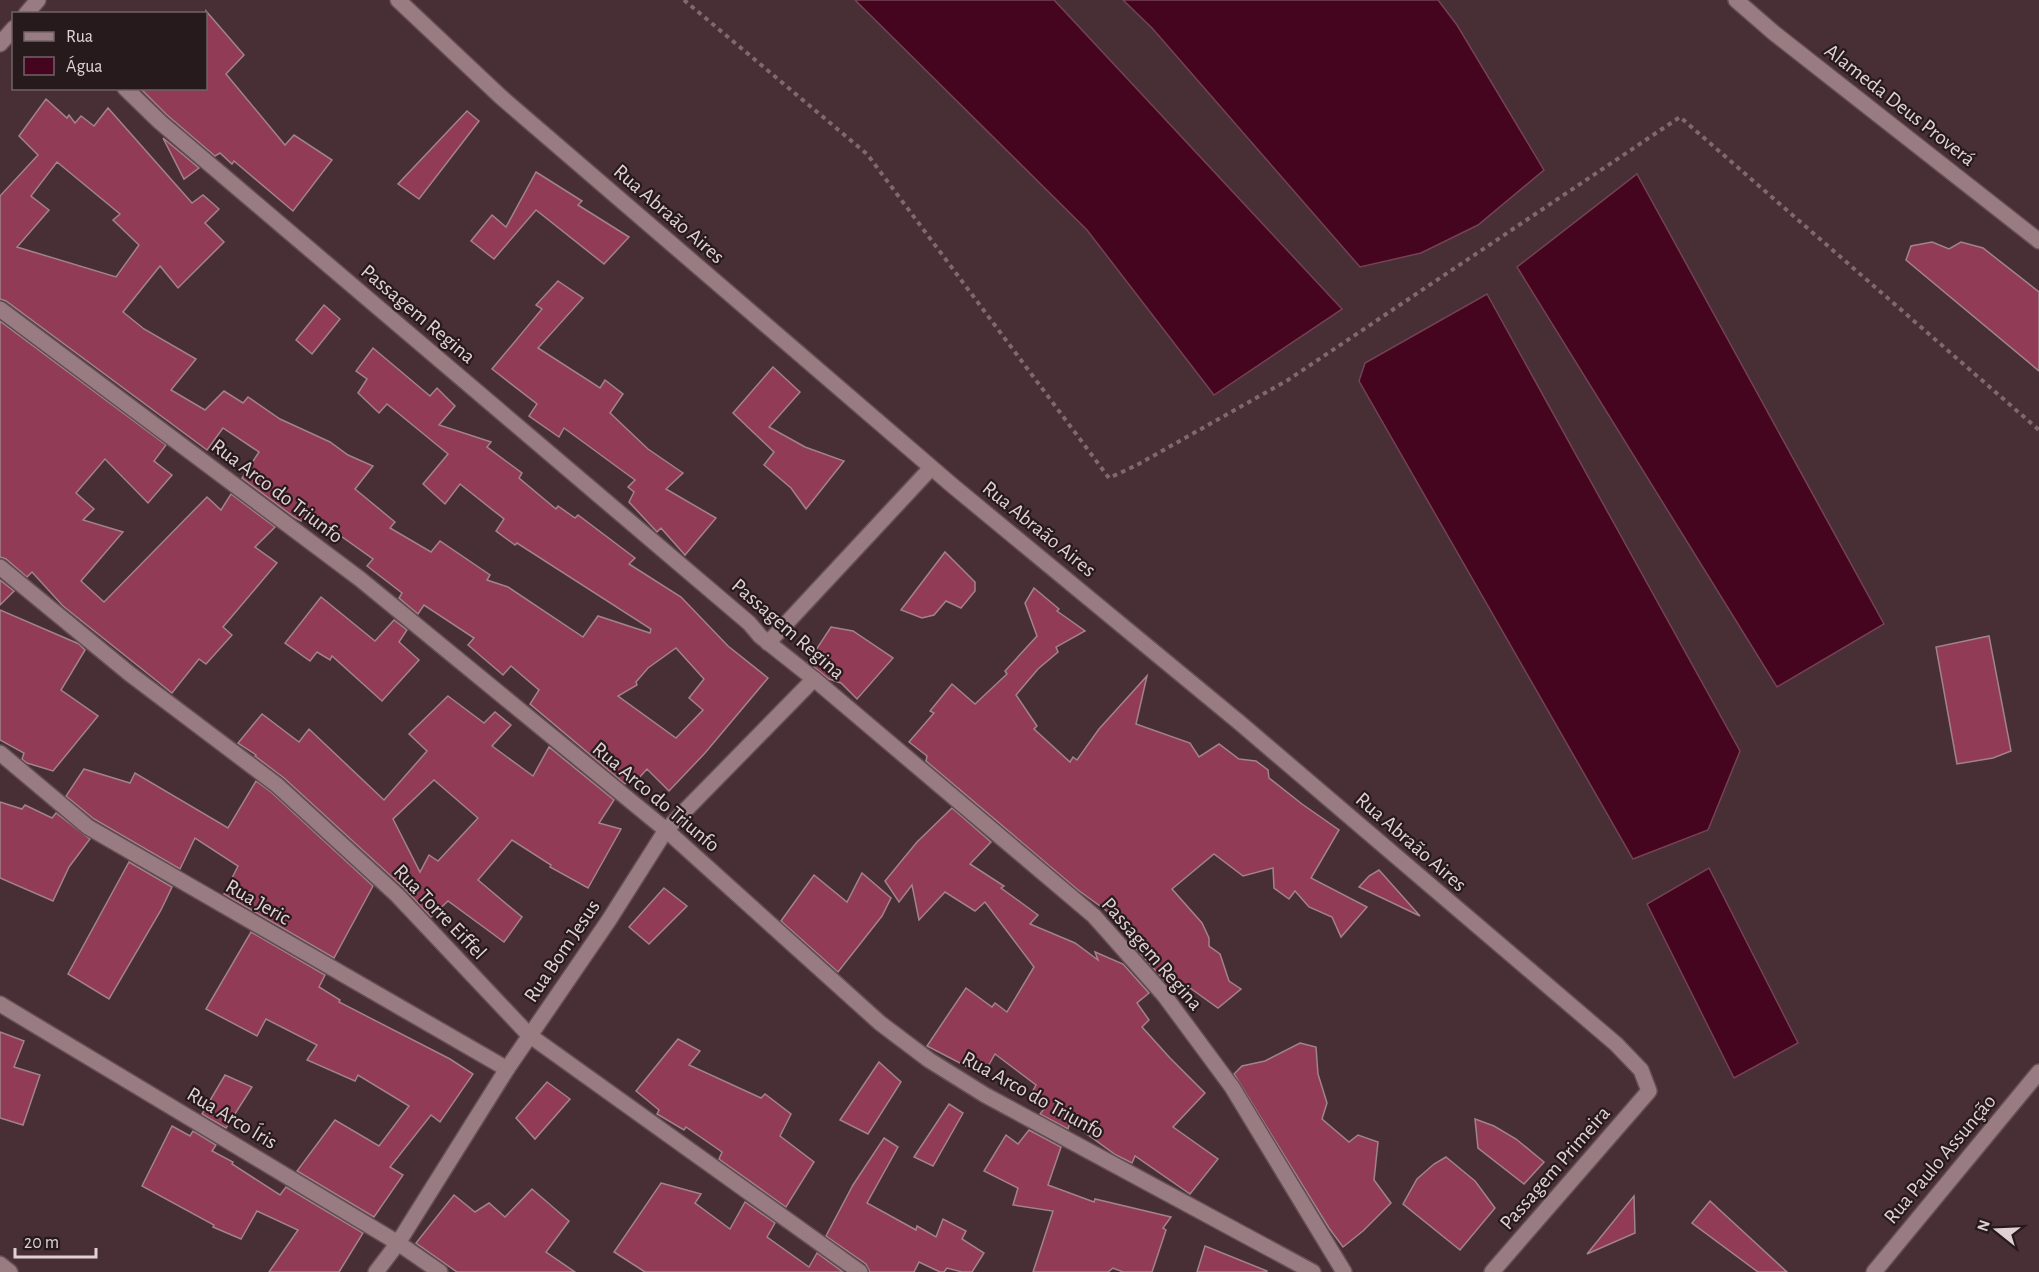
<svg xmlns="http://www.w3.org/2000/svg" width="2039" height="1272" viewBox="0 0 2039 1272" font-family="'Alegreya Sans',sans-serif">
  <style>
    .water { fill: #46051f; stroke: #744255; stroke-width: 1.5 }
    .building { fill: #923b56; stroke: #a1838a; stroke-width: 1.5; fill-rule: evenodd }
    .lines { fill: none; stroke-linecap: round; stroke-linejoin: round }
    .minor-casing { stroke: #634e53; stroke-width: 18 }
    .tertiary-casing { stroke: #634e53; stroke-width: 18 }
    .path { stroke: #7f696e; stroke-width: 4; stroke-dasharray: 4.5 4.5; stroke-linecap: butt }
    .minor { stroke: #997b82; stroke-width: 15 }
    .tertiary { stroke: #997b82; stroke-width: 15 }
    .labels { text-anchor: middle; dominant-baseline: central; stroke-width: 4.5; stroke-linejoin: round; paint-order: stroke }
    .street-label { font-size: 21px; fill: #e1d1d4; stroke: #261a1d }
  </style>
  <rect width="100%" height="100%" fill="#482e35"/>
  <g class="water">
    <polygon points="855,0 1054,0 1342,309 1214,395 1087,230"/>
    <polygon points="1123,0 1438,0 1457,25 1544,170 1478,225 1421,253 1360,267 1152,28"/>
    <polygon points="1637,174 1884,624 1777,687 1517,267"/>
    <polygon points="1487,294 1740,751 1708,830 1633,859 1359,381 1365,363"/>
    <polygon points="1709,868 1798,1043 1734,1078 1647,904"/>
  </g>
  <g class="building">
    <polygon points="206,11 244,55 226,74 285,145 294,135 332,160 293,211 234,161 232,164 220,153 215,156 167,115 140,88 206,88"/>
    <path d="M46,99L67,118L69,115L75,123L81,116L94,126L108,108L192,203L203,195L219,209L205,223L224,242L178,288L160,266L123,312L144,329L196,359L171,390L205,410L224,391L243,403L248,397L280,419L330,442L348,455L373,466L355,489L395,522L390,528L431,552L440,541L490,575L487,580L508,587L583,637L598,616L650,633L651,629L517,543L515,545L496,531L504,519L460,484L445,504L423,484L448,454L387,404L379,413L358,393L367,379L356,371L373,348L430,396L437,388L455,406L439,425L491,442L487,447L522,473L519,478L556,509L558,506L575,518L578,515L635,558L629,564L681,597L728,646L768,678L705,753L669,791L647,769L637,780L631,776L625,784L530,704L539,690L511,666L503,675L468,645L474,638L424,605L418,614L399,598L402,593L367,566L373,559L307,512L301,521L294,517L242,478L259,452L223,428L207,450L6,301L0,299V196L38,155L19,136ZM57,162L120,214L113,220L139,245L116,277L17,247L49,210L31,196ZM676,648L704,679L689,698L703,710L676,738L618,696L637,685L636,682L648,668Z"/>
    <polygon points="467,111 479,121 419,199 398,184"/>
    <polygon points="163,138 199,168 184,179"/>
    <polygon points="536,172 582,201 578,205 629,237 604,264 536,210 494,259 471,241 492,215 506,227"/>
    <polygon points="1932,242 1949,249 1961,242 1983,248 2039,292 2039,371 1906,260 1911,246"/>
    <polygon points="558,281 583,298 538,348 600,388 605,380 623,394 610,413 648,449 683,473 666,489 716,518 685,555 661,528 657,532 629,502 634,492 628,487 635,480 564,428 559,437 529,416 537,404 492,369 542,309 536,305"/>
    <polygon points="324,305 340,319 312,354 296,340"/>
    <polygon points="0,321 166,445 154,461 172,475 148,503 105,459 76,493 94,509 83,520 123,532 81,581 104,602 207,497 221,510 231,494 275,527 255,547 277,563 223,627 232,635 206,664 199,659 172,693 63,606 32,572 27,577 6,559 0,557"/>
    <polygon points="773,367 800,392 769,427 805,447 844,461 806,509 791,488 764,465 774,452 733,413"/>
    <polygon points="945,552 975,582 975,591 961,608 946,601 934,615 922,618 901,610"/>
    <polygon points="0,580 14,591 0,605"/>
    <polygon points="1034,588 1059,609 1057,611 1085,631 1056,647 1058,652 1038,669 1016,695 1037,726 1034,729 1070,762 1073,757 1077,760 1099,729 1147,676 1136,724 1190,743 1199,757 1219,744 1239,759 1256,761 1268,770 1269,778 1302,804 1339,830 1311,878 1367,907 1341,937 1332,917 1309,907 1295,891 1289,899 1274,888 1273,868 1243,876 1214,854 1172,889 1202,923 1209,938 1209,946 1220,954 1229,981 1241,989 1218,1008 1190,988 1184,997 1165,979 1164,980 1131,943 1137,933 1078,890 926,761 927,756 909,742 934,713 930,711 952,684 975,704 1007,674 1005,671 1037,636 1025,603"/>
    <polygon points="321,597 375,641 394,620 407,630 399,642 419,660 382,701 332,656 330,660 317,652 310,661 285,643"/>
    <polygon points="0,610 79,644 85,650 61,690 98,716 53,771 27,763 22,759 24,753 0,740"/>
    <polygon points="831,627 853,631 893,658 857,699 841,683 829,679 808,662"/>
    <polygon points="1989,636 2011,751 1993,758 1957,764 1936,647"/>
    <path d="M448,696L484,723L495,712L511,725L492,746L533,776L549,747L614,800L599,823L621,829L588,888L550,867L551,865L512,840L478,880L522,917L504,942L448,901L431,917L404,888L284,778L255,756L256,755L238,743L262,714L299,742L309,729L384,800L427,751L409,734ZM434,780L478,818L438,861L429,855L420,872L393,819Z"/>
    <polygon points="84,769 130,783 135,773 228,828 256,781 271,792 373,886 334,958 224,894 238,866 195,838 180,869 94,819 66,796"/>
    <polygon points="0,802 22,809 25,805 52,818 56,813 90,839 69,867 53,901 0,878"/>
    <polygon points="952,808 991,842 970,864 1004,886 1001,888 1038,915 1030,924 1075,943 1098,960 1095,952 1123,964 1149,993 1137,1003 1149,1020 1142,1027 1170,1058 1205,1093 1173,1127 1218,1159 1190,1194 1135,1156 1132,1163 1116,1155 1070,1122 1068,1129 1040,1114 1047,1105 1030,1096 1036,1085 995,1054 983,1075 927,1046 966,988 992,1007 995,1003 1007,1012 1034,967 985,902 975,911 945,892 919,920 912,885 899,902 885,881 917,842"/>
    <polygon points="129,862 172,887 161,910 109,999 68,974"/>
    <polygon points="1379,870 1420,916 1359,887 1369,876"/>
    <polygon points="862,873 891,898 882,916 838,972 781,921 814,875 847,902"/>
    <polygon points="664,888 687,906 649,944 629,927"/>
    <polygon points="251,932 325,975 319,987 340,1000 339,1002 450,1059 473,1074 440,1122 431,1115 390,1167 403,1175 374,1217 297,1171 335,1120 379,1146 409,1106 358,1075 355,1081 307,1060 317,1045 266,1019 257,1036 206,1009"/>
    <polygon points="0,1032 24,1041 14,1067 40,1075 23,1125 0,1118"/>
    <polygon points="678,1039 700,1051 689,1065 761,1098 765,1094 791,1114 780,1136 814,1162 786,1207 719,1159 722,1152 686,1127 684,1130 657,1114 659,1110 636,1091"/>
    <polygon points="1300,1043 1316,1047 1318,1074 1327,1103 1322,1119 1349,1142 1358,1135 1378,1142 1374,1180 1391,1203 1363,1231 1343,1247 1329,1228 1234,1074 1242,1066 1265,1061"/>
    <polygon points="879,1062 901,1082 868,1134 840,1120"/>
    <polygon points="225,1075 252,1087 226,1128 202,1114"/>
    <polygon points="547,1082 570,1099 535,1139 516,1118"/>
    <polygon points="949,1104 963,1113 933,1166 914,1157"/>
    <polygon points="1475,1119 1494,1126 1516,1139 1544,1162 1524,1184 1478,1148"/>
    <polygon points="172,1126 190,1136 193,1131 216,1145 212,1151 233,1162 232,1164 280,1195 286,1187 363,1233 339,1272 269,1272 298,1230 257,1211 241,1239 213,1227 214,1225 142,1186"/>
    <polygon points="1029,1130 1061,1147 1048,1185 1094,1202 1095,1199 1171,1217 1163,1228 1166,1230 1152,1272 1123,1272 1113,1268 1108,1272 1033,1272 1053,1211 1013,1205 1018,1188 984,1171 1006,1135 1018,1144"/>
    <polygon points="884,1138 898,1147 867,1203 916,1230 917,1226 936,1237 943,1219 966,1231 962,1239 984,1253 972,1272 962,1272 947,1268 944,1272 940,1272 919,1262 914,1272 870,1272 866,1264 826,1236 853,1185"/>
    <polygon points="1446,1157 1475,1181 1495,1208 1460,1250 1403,1204 1417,1179 1434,1164"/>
    <polygon points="661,1183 701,1194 695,1203 730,1229 745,1202 775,1223 767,1237 809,1267 817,1253 843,1272 645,1272 614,1252"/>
    <polygon points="532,1189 569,1221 546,1252 575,1272 457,1272 416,1243 454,1195 475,1212 489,1203 505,1217"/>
    <polygon points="1634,1196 1635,1233 1587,1254"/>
    <polygon points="1710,1201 1787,1272 1758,1272 1692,1223"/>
    <polygon points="1205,1246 1267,1271 1267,1272 1197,1272"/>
  </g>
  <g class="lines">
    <defs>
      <g id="minor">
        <polyline points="398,0 501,97 953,486 1240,723 1616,1044 1641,1070 1649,1091 1492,1272"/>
        <polyline points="1736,0 1774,33 2039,241"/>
        <polyline points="26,14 38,0"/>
        <polyline points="0,44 14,28"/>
        <polyline points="125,88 160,122 749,623 760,636 814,679 1094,916 1164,995 1232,1087 1344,1272"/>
        <polyline points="0,309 360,579 666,830 880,1023 929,1060 985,1095 1313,1272"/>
        <polyline points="0,567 130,674 277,785 397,895 529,1035 860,1272"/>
        <polyline points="768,643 931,468"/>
        <polyline points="0,753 88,827 507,1069"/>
        <polyline points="0,1004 398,1243 440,1272"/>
        <polyline points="0,1264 10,1272"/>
        <polyline points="376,1272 398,1243 507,1069 609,920 666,830 814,679"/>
      </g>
      <polyline id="tertiary" points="1874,1272 2039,1072"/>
    </defs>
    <use href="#minor" class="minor-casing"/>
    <use href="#tertiary" class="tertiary-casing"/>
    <polyline class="path" points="684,0 867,154 1109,478 1137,465 1288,380 1680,117 2039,430"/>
    <use href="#minor" class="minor"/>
    <use href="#tertiary" class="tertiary"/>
  </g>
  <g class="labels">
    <g class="street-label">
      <text transform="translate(1900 105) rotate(38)">Alameda Deus Proverá</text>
      <text transform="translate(669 214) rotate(41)">Rua Abraão Aires</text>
      <text transform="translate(418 314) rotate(40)">Passagem Regina</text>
      <text transform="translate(277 491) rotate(37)">Rua Arco do Triunfo</text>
      <text transform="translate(1039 529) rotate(39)">Rua Abraão Aires</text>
      <text transform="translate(788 629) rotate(41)">Passagem Regina</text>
      <text transform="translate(656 797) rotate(40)">Rua Arco do Triunfo</text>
      <text transform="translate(1411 842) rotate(41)">Rua Abraão Aires</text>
      <text transform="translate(258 902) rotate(30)">Rua Jeric</text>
      <text transform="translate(440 912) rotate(46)">Rua Torre Eiffel</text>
      <text transform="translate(562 951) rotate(-56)">Rua Bom Jesus</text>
      <text transform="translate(1152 954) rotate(49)">Passagem Regina</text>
      <text transform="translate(1033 1095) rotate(29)">Rua Arco do Triunfo</text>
      <text transform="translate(232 1118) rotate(31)">Rua Arco Íris</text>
      <text transform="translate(1940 1159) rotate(-50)">Rua Paulo Assunção</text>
      <text transform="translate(1555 1168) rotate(-49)">Passagem Primeira</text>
    </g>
  </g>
  <rect x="12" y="12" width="195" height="78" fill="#261a1d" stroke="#716366" stroke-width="1.5"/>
  <rect x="24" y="32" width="30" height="9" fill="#997b82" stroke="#716366" stroke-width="1.5"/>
  <text x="66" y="42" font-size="18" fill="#e1d1d4">Rua</text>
  <rect x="24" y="57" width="30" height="18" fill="#46051f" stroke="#716366" stroke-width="1.5"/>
  <text x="66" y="72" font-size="18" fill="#e1d1d4">Água</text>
  <g transform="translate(1997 1230) rotate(288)" stroke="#261a1d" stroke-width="4.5" paint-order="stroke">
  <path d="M0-4.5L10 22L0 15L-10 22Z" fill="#e1d1d4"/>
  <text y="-9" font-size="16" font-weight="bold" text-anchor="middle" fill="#e1d1d4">N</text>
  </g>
  <path d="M15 1248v9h81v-9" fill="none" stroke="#e1d1d4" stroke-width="3"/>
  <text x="24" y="1248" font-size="18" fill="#e1d1d4" stroke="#261a1d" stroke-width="4.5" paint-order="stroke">20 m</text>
</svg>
